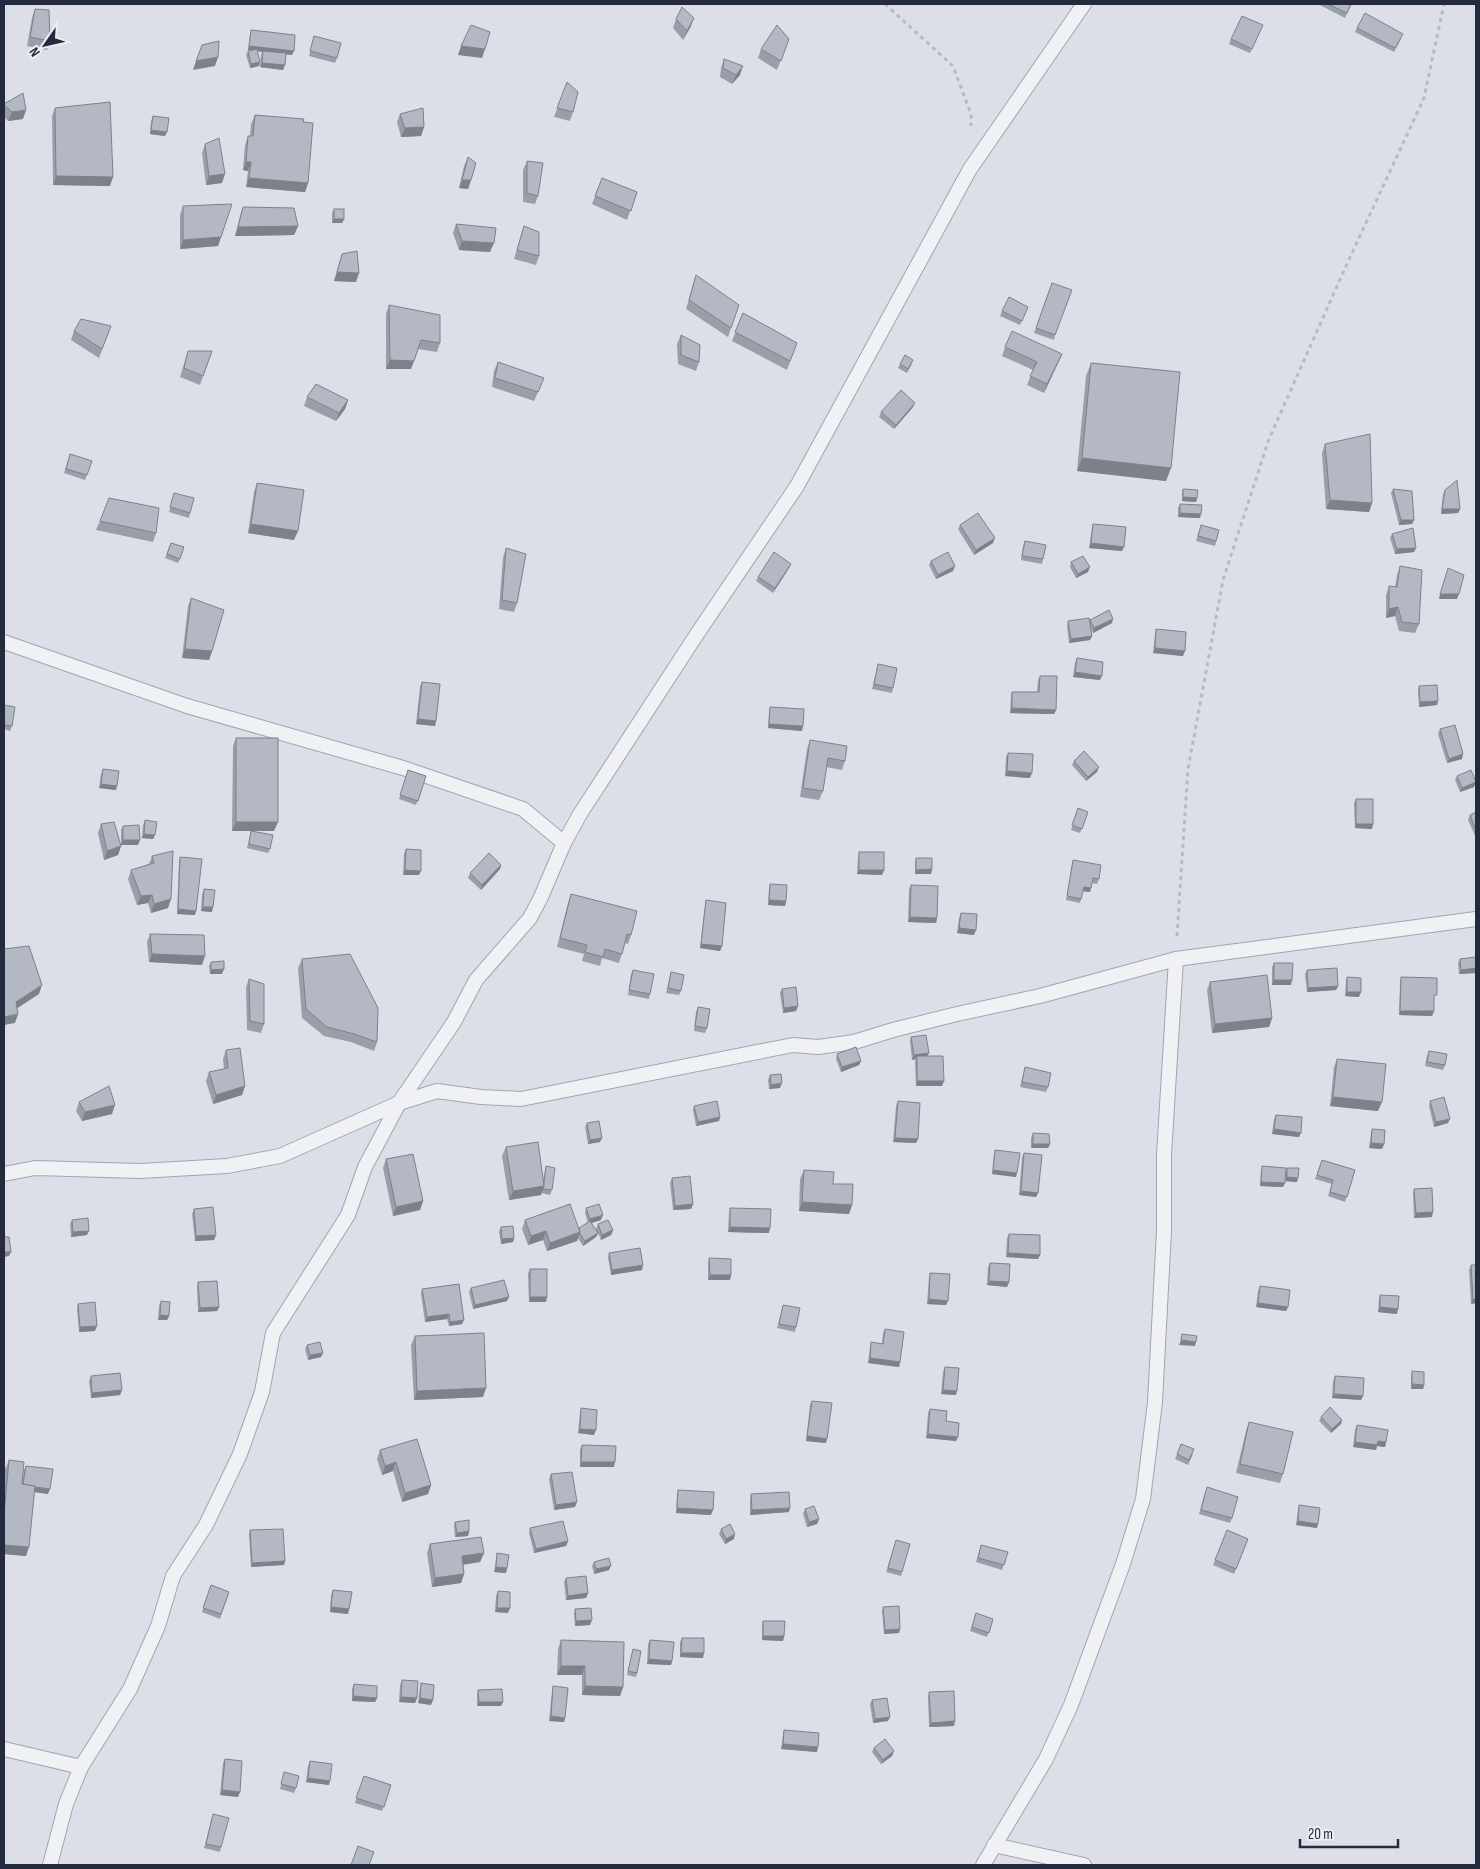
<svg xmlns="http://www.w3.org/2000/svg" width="1480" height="1869" viewBox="0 0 1480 1869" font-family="'Sofia Sans Condensed',sans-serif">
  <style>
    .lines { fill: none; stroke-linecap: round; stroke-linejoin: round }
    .lane-casing { stroke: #a1a5b1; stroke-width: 16 }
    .path { stroke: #b6bac2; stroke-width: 3; stroke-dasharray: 4 4; stroke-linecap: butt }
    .lane { stroke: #eff1f5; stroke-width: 14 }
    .wall { fill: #9a9ea9 }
    .shaded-wall { fill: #7d8189 }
    .building { fill: #b3b8c4; stroke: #7d8189 }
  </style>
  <rect width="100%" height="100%" fill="#dcdfe7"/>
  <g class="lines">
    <defs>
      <g id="lane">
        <polyline points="4,642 187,706 403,768 523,809 564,843"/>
        <polyline points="4,1174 35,1168 140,1171 227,1166 280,1156 399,1103 437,1091 481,1097 521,1099 793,1045 818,1047 854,1042 893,1030 957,1014 1040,996 1176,959"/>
        <polyline points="4,1749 81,1767"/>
        <polyline points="994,1845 1084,1865"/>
        <polyline points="50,1865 66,1804 81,1767 130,1689 158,1626 173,1576 206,1525 240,1454 262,1392 273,1333 348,1215 365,1167 399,1103 454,1022 476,980 530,918 541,897 564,843 580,814 697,634 797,486 970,169 1084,4"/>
        <polyline points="983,1865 1046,1759 1071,1705 1123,1564 1143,1499 1155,1402 1164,1231 1164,1155 1176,959 1476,919"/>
      </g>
    </defs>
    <use href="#lane" class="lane-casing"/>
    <g class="path">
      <polyline points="885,4 953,66 971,114 971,126"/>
      <polyline points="1177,936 1188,769 1223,580 1269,439 1346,266 1424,98 1444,4"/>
    </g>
    <use href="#lane" class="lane"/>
  </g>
  <g class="wall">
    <polygon points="1318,4 1352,4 1345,18"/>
    <polygon points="35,9 50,41 47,50 27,46 32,18"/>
    <polygon points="676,19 691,26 683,40 673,28"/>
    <polygon points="1263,25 1250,53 1229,44 1231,39"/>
    <polygon points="1357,28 1401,39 1394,52 1355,32"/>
    <polygon points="251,30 292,55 286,54 283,70 260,67 261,55 262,52 257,51 260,62 259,66 250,68 246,55 248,51 251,50 248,50 250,35"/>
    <polygon points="314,36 337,58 335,63 309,56"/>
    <polygon points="789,39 777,70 758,58 761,49"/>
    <polygon points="724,59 740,75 732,84 720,77 721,68"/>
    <polygon points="567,82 573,112 570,121 554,117"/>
    <polygon points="4,104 23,119 8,121 4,117"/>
    <polygon points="55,108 110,186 53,185 52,116"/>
    <polygon points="400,114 424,127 421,136 401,137 397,122"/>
    <polygon points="255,115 303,122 308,183 305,192 246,187 248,171 243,170 245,145 248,136 250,136 251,124"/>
    <polygon points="153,116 165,136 150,134 151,121"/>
    <polygon points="205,144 222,183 206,185 202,153"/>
    <polygon points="468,157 471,180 468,189 459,188 464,166"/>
    <polygon points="527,161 538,196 535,204 523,202 523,170"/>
    <polygon points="602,178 637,192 627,220 592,204"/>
    <polygon points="183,206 221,237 218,246 180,249 180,215"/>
    <polygon points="243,207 298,226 294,235 235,236 240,216"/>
    <polygon points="334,209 344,219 342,223 332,223 332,213"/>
    <polygon points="456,224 490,252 459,250 453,233"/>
    <polygon points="524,226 539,256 536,265 514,259"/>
    <polygon points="342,254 356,282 334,281"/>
    <polygon points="696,275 731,328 728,337 686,309"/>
    <polygon points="1052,283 1055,335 1054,340 1034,333"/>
    <polygon points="389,305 440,343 437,352 418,349 411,369 386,369 386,314"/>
    <polygon points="1028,307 1020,325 1000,316 1002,311"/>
    <polygon points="743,313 797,343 787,370 732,341"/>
    <polygon points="111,326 99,358 71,340 74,331"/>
    <polygon points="681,335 699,362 696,371 678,364 677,344"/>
    <polygon points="1005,347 1062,354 1058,363 1044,393 1027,385 1033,370 1002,356"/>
    <polygon points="188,351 212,351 200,385 180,377"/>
    <polygon points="498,362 544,378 534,401 492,387 494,371"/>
    <polygon points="1091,363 1166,481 1077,471 1086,376"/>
    <polygon points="900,364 912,364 907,373 898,368"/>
    <polygon points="307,397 348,400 345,409 336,421 304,406"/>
    <polygon points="913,407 894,429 879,417 881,412"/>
    <polygon points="1325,444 1372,503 1369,512 1326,509 1322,453"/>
    <polygon points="70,454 92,461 85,480 64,473"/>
    <polygon points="257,483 294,540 248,533 254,492"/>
    <polygon points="1183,489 1197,498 1196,502 1182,501 1182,493"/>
    <polygon points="1393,489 1414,520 1412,524 1399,525 1391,493"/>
    <polygon points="1445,490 1460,509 1458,513 1441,514 1443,494"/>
    <polygon points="174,493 190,513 189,518 169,512"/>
    <polygon points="1180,504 1200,518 1178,517 1178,508"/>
    <polygon points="100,521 156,533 153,542 96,530"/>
    <polygon points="1093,524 1122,551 1089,548 1092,528"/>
    <polygon points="960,525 993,543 974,555 958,529"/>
    <polygon points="1201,525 1219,530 1215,546 1196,541"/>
    <polygon points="1392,534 1414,552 1395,554 1390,538"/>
    <polygon points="1025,541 1043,559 1042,564 1021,560 1023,546"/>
    <polygon points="171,543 180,559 178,563 165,558"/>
    <polygon points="506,548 517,603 514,612 499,609 503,557"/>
    <polygon points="931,561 953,571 936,579 929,565"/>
    <polygon points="1071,562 1088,572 1076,578 1070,567"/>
    <polygon points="791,564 789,568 773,593 756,581 758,577"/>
    <polygon points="1400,566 1419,624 1415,633 1399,631 1395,616 1386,618 1386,595 1389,586 1395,587 1397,575"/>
    <polygon points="191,598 212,651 209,660 182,658 188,606"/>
    <polygon points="1090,620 1112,623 1093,633 1091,628 1092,636 1090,640 1069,643 1067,626 1068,621 1090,622"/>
    <polygon points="1156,629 1183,656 1153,653 1155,634"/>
    <polygon points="1077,658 1100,680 1073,677 1075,663"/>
    <polygon points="878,664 893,688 892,693 872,689"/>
    <polygon points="1040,676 1056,710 1054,714 1010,713 1011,696 1012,692 1037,692 1038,680"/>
    <polygon points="422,682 436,721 435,726 416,724 420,687"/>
    <polygon points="1419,686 1438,701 1437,705 1419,707 1418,691"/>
    <polygon points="4,705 12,726 10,731 4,729"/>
    <polygon points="770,707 802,731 768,728 769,712"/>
    <polygon points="1440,729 1462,759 1447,763 1438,734"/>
    <polygon points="236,738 274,831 252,831 270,849 268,853 247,848 251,831 232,831 233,746"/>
    <polygon points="810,740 845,761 842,770 826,767 823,791 819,800 800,797 807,749"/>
    <polygon points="1008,753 1030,778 1005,776 1006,757"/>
    <polygon points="1074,761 1097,772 1086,781 1072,765"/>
    <polygon points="103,769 116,790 99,788 101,774"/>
    <polygon points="408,770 426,776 416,805 399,799"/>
    <polygon points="1457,776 1474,787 1460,792 1455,780"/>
    <polygon points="1356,799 1372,829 1355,828 1354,803"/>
    <polygon points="1078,808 1088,812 1080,833 1071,830"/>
    <polygon points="1476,812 1476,838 1468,820 1470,815"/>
    <polygon points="145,820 155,835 153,839 142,838 143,825"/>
    <polygon points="101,824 121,846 118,855 104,860 98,833"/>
    <polygon points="123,826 138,845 121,845 121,830"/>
    <polygon points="406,849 419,875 403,875 404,854"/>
    <polygon points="859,852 884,870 882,875 857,874 858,856"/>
    <polygon points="152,856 168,908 151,913 148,903 137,905 128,879 131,870 149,864"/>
    <polygon points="180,857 195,915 177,914 179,861"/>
    <polygon points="916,858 932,869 931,874 915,874 915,863"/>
    <polygon points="1073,860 1099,879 1097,884 1092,883 1090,892 1083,891 1080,903 1066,900 1072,864"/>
    <polygon points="501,865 500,869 481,890 468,878 470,873"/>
    <polygon points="770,884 786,901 785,906 768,905 769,889"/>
    <polygon points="911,885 937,918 936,923 908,922 909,889"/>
    <polygon points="204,889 212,912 201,911 202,894"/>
    <polygon points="571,894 631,935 628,944 625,943 619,963 602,958 600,966 582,961 584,954 557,947 568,903"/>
    <polygon points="706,900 722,946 720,951 700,948 705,905"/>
    <polygon points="961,913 974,935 957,933 959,918"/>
    <polygon points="150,934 202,965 149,962 147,942"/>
    <polygon points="1476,957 1476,973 1459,974 1458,963 1460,959"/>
    <polygon points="302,959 377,1042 374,1051 351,1042 324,1036 302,1018 298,968"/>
    <polygon points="211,962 222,974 210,974 209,966"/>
    <polygon points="1274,963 1291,985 1272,985 1272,967"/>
    <polygon points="633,970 650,994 649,999 628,995 631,974"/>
    <polygon points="1307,970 1338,986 1336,990 1307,992 1305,974"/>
    <polygon points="671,972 681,991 679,995 666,993"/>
    <polygon points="1347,977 1359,997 1345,996 1346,981"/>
    <polygon points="1401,977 1435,1000 1434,1000 1432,1016 1399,1015 1400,982"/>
    <polygon points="249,979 264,1024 261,1033 247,1030 246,987"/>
    <polygon points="1210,982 1272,1018 1269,1027 1212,1033 1207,990"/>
    <polygon points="782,989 796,1011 783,1013 780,993"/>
    <polygon points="698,1007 707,1028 705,1033 694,1031 696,1012"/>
    <polygon points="911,1037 929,1053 927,1056 942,1086 916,1086 915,1061 916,1059 912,1060 910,1041"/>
    <polygon points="226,1050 245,1086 242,1095 213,1104 206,1081 209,1072 224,1069 223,1059"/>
    <polygon points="1429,1051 1445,1065 1443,1070 1425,1066 1427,1056"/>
    <polygon points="837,1054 861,1061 859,1065 841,1072 836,1059"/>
    <polygon points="1337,1059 1378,1111 1330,1106 1334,1067"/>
    <polygon points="1025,1067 1048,1087 1046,1092 1020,1087"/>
    <polygon points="770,1075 780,1088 769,1089 768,1080"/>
    <polygon points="898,1101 918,1139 916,1143 893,1142 896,1106"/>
    <polygon points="1430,1101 1448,1123 1434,1127 1429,1106"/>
    <polygon points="79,1102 112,1114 82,1121 76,1111"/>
    <polygon points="694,1106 720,1117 719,1121 696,1126 693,1110"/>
    <polygon points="1276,1115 1299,1137 1272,1134 1274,1119"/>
    <polygon points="587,1123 600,1142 588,1144 585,1127"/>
    <polygon points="1372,1129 1384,1144 1382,1149 1369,1148 1371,1133"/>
    <polygon points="1033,1133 1050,1144 1048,1148 1031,1148 1031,1138"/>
    <polygon points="506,1147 543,1180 546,1166 552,1190 550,1195 541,1193 541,1195 509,1200 502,1156"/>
    <polygon points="995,1150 1016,1177 992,1174 994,1154"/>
    <polygon points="1024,1153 1038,1193 1036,1197 1019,1195 1022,1157"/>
    <polygon points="386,1159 423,1201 420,1210 393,1216 383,1168"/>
    <polygon points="1322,1160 1355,1170 1345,1202 1328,1196 1332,1184 1315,1179"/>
    <polygon points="1262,1166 1283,1187 1260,1186 1261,1170"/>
    <polygon points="1287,1168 1297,1182 1285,1181 1286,1172"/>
    <polygon points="804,1170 833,1184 852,1205 849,1214 799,1211 800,1179"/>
    <polygon points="672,1178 693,1204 691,1209 673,1210 670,1183"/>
    <polygon points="1414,1189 1432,1217 1414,1218 1413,1194"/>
    <polygon points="586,1208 601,1220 591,1223 597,1231 596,1229 598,1224 613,1230 611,1235 601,1240 598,1233 596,1237 583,1246 578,1238 577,1241 547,1251 543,1240 528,1245 522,1229 525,1220 579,1228 588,1223 585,1213"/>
    <polygon points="730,1208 769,1233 728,1232 729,1213"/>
    <polygon points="194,1209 214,1240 195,1241 192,1214"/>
    <polygon points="72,1220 87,1235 71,1237 70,1224"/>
    <polygon points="501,1227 514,1238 513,1242 501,1244 499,1232"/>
    <polygon points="1009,1234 1040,1255 1038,1259 1006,1257 1007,1238"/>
    <polygon points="609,1253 642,1270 611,1275 608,1258"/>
    <polygon points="709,1258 731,1275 730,1280 708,1280 708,1263"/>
    <polygon points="990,1263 1009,1282 1007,1287 987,1285 988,1267"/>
    <polygon points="1471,1265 1476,1265 1476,1303 1471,1304 1469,1270"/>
    <polygon points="530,1269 546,1302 529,1302 528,1274"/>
    <polygon points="930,1273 946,1305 927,1304 929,1277"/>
    <polygon points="198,1282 219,1307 217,1311 198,1312 197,1286"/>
    <polygon points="1260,1286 1288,1307 1286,1311 1256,1307 1258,1291"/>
    <polygon points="471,1288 507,1301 473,1309 469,1292"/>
    <polygon points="422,1289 462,1324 449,1326 447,1319 425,1322 421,1294"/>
    <polygon points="1380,1295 1397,1314 1378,1312 1379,1299"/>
    <polygon points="161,1301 169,1316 167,1320 158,1320 159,1306"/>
    <polygon points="78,1304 95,1331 79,1332 77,1309"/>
    <polygon points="783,1305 796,1327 795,1332 777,1328"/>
    <polygon points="885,1329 900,1362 899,1367 868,1363 870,1347 871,1342 882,1344 883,1333"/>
    <polygon points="415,1336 483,1397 414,1400 411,1345"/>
    <polygon points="307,1345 323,1353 321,1357 308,1360 305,1349"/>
    <polygon points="945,1367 956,1395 941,1394 943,1372"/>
    <polygon points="1412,1371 1424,1385 1423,1389 1411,1389 1411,1376"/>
    <polygon points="91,1376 122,1390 120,1395 91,1398 89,1381"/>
    <polygon points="1335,1376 1363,1396 1361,1400 1332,1398 1333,1381"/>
    <polygon points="812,1401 826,1443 806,1441 810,1405"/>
    <polygon points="581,1408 594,1435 578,1433 580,1413"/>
    <polygon points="930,1409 956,1441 926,1438 928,1413"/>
    <polygon points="1321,1417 1342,1420 1341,1424 1331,1433 1319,1421"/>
    <polygon points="1249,1422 1283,1474 1280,1483 1236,1473 1246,1431"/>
    <polygon points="1357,1425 1386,1442 1385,1447 1377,1446 1376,1450 1353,1447 1355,1430"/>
    <polygon points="1181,1444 1193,1454 1188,1465 1175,1459"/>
    <polygon points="582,1445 614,1467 580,1467 580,1450"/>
    <polygon points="380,1450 431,1485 428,1494 402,1502 393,1471 382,1475 377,1459"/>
    <polygon points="9,1460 22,1484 24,1470 26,1466 48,1494 34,1492 26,1556 4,1554 4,1487 5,1469"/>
    <polygon points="551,1474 575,1507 554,1510 549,1479"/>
    <polygon points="678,1490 711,1515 676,1513 677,1495"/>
    <polygon points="1205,1492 1232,1518 1230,1523 1199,1514"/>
    <polygon points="751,1494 789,1512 750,1515 750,1499"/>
    <polygon points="1299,1505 1317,1528 1296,1525 1298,1510"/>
    <polygon points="805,1509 819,1519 817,1524 807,1527 803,1514"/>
    <polygon points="455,1522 469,1531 468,1536 455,1537 454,1526"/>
    <polygon points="530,1528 568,1541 566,1546 534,1553 529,1533"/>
    <polygon points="721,1529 734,1539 725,1544 719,1534"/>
    <polygon points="250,1530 285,1561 284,1565 251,1567 249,1535"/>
    <polygon points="1227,1530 1248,1539 1234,1574 1213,1565"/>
    <polygon points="896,1540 902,1572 901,1576 886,1572"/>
    <polygon points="430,1544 484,1553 480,1562 463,1565 464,1574 461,1583 432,1587 427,1553"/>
    <polygon points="981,1545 1008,1552 1002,1570 976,1562"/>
    <polygon points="497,1553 507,1568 506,1573 494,1572 496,1558"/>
    <polygon points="594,1562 609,1570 594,1574 592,1566"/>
    <polygon points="566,1578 588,1593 586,1598 566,1600 564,1582"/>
    <polygon points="211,1585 229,1592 220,1619 202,1612"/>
    <polygon points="333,1590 349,1609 348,1614 330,1612 331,1595"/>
    <polygon points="498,1591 508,1613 495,1612 496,1596"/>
    <polygon points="883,1607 900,1629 899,1633 884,1634 882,1611"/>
    <polygon points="575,1609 590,1625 575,1626 574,1614"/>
    <polygon points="976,1613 993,1619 987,1637 970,1631"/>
    <polygon points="763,1621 784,1636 783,1641 762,1640 762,1625"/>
    <polygon points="682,1638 703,1658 680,1657 680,1642"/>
    <polygon points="561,1640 623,1687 620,1696 582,1695 582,1675 557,1675 558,1649"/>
    <polygon points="650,1640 672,1661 671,1665 647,1664 648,1644"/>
    <polygon points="633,1649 637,1673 636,1677 627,1675"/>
    <polygon points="402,1680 417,1698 415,1703 399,1702 400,1685"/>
    <polygon points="421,1683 431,1705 418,1703 420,1687"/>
    <polygon points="354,1684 377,1698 375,1702 352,1701 352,1689"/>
    <polygon points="553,1686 565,1718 564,1722 549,1721 552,1691"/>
    <polygon points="478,1690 501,1706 477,1706 477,1694"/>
    <polygon points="929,1692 954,1726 929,1727 928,1697"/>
    <polygon points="872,1700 888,1721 873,1723 870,1704"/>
    <polygon points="784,1730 817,1752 781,1749 783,1735"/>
    <polygon points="874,1748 892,1756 881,1764 872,1752"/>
    <polygon points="225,1759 238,1797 220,1795 223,1763"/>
    <polygon points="310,1761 329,1785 306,1782 308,1766"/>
    <polygon points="284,1772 296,1788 294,1793 280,1789"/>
    <polygon points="364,1776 391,1785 382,1811 355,1803"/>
    <polygon points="213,1814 221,1847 220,1852 204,1848"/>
  </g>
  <g class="shaded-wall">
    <polygon points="694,18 691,26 683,40 687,31"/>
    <polygon points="249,46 294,51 292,55 248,50"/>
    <polygon points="461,46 485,49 482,58 458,55"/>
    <polygon points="218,57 215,66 193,70 196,61"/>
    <polygon points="260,62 259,66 250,68 251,64"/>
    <polygon points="262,63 285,65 283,70 260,67"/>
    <polygon points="743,66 740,75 732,84 736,75"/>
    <polygon points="26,110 23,119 8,121 12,112"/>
    <polygon points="424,127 421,136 401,137 405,128"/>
    <polygon points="151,130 167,132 165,136 150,134"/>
    <polygon points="246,162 251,162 248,171 243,170"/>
    <polygon points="225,174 222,183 206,185 209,176"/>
    <polygon points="56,176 113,177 110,186 53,185"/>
    <polygon points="249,178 308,183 305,192 246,187"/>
    <polygon points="462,180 471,180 468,189 459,188"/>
    <polygon points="334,219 344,219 342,223 332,223"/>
    <polygon points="298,226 294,235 235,236 238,227"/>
    <polygon points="221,237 218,246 180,249 183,240"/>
    <polygon points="462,241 494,243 490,252 459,250"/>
    <polygon points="337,272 359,273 356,282 334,281"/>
    <polygon points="1062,354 1058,363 1044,393 1047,384"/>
    <polygon points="390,360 414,361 411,369 386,369"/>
    <polygon points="348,400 345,409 336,421 339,413"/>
    <polygon points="915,403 913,407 894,429 896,425"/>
    <polygon points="1082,458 1171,468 1166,481 1077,471"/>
    <polygon points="1183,497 1197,498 1196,502 1182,501"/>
    <polygon points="1330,500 1372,503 1369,512 1326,509"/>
    <polygon points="1442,509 1460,509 1458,513 1441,514"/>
    <polygon points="1180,513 1201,514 1200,518 1178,517"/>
    <polygon points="1401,520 1414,520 1412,524 1399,525"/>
    <polygon points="251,524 298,531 294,540 248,533"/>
    <polygon points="995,538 993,543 974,555 976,550"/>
    <polygon points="1091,543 1124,547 1122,551 1089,548"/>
    <polygon points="1416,548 1414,552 1395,554 1397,549"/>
    <polygon points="791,564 789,568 773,593 775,588"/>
    <polygon points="955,566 953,571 936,579 938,575"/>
    <polygon points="1090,567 1088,572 1076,578 1078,574"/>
    <polygon points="1440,594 1459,594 1457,599 1439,599"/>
    <polygon points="1398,607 1395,616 1386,618 1389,609"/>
    <polygon points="1113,619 1112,623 1093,633 1094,628"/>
    <polygon points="1092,636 1090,640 1069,643 1071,639"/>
    <polygon points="1155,648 1185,651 1183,656 1153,653"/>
    <polygon points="185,649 212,651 209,660 182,658"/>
    <polygon points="1075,672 1102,676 1100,680 1073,677"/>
    <polygon points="1438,701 1437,705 1419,707 1420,702"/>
    <polygon points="1012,708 1056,710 1054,714 1010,713"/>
    <polygon points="418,719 436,721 435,726 416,724"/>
    <polygon points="769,724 803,726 802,731 768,728"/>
    <polygon points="1463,754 1462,759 1447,763 1449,759"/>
    <polygon points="1099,767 1097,772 1086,781 1088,777"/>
    <polygon points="1007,771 1032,773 1030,778 1005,776"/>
    <polygon points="1476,782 1474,787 1460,792 1462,788"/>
    <polygon points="101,784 117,786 116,790 99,788"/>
    <polygon points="236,822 278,822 274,831 232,831"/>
    <polygon points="1356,824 1373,824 1372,829 1355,828"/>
    <polygon points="144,834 155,835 153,839 142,838"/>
    <polygon points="123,840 140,840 138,845 121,845"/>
    <polygon points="121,846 118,855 104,860 107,851"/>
    <polygon points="501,865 500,869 481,890 482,885"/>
    <polygon points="932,869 931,874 915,874 916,870"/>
    <polygon points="405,870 421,871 419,875 403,875"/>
    <polygon points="859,870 884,870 882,875 857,874"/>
    <polygon points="1084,887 1091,888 1090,892 1082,891"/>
    <polygon points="152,895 148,903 137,905 141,896"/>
    <polygon points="171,899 168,908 151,913 154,904"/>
    <polygon points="769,900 786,901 785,906 768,905"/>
    <polygon points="203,907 213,907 212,912 201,911"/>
    <polygon points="178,909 196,911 195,915 177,914"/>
    <polygon points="910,917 937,918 936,923 908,922"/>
    <polygon points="959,928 976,930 974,935 957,933"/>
    <polygon points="701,944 722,946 720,951 700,948"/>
    <polygon points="152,954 205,956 202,965 149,962"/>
    <polygon points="1476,968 1476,973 1459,974 1461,970"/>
    <polygon points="224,969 222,974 210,974 211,970"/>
    <polygon points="1274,980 1292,980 1291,985 1272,985"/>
    <polygon points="42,985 39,994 13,1011 16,1002"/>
    <polygon points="1338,986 1336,990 1307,992 1308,988"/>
    <polygon points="1347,992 1361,992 1359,997 1345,996"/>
    <polygon points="798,1006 796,1011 783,1013 784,1008"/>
    <polygon points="1400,1011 1434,1011 1432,1016 1399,1015"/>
    <polygon points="18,1014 15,1023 4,1025 4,1017"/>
    <polygon points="1272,1018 1269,1027 1212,1033 1215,1024"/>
    <polygon points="929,1053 927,1057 917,1056 916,1059 912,1060 914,1055"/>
    <polygon points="861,1061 859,1065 841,1072 842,1067"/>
    <polygon points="917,1081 944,1081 942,1086 916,1086"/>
    <polygon points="782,1083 780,1088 769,1089 771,1085"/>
    <polygon points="245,1086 242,1095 213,1104 216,1095"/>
    <polygon points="1333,1097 1382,1102 1378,1111 1330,1106"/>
    <polygon points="115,1105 112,1114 82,1121 85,1112"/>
    <polygon points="720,1117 719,1121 696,1126 698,1122"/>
    <polygon points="1450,1119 1448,1123 1434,1127 1436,1122"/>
    <polygon points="1274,1129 1301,1133 1299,1137 1272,1134"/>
    <polygon points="602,1138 600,1142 588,1144 590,1140"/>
    <polygon points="895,1138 918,1139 916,1143 893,1142"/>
    <polygon points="1371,1143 1384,1144 1382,1149 1369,1148"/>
    <polygon points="1033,1144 1050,1144 1048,1148 1031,1148"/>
    <polygon points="993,1170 1017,1173 1016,1177 992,1174"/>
    <polygon points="1287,1177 1298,1178 1297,1182 1285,1181"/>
    <polygon points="1261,1182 1285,1183 1283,1187 1260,1186"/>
    <polygon points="544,1186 541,1195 509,1200 513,1191"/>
    <polygon points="1021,1191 1038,1193 1036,1197 1019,1195"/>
    <polygon points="423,1201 420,1210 393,1216 396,1207"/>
    <polygon points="802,1202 852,1205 849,1214 799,1211"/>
    <polygon points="693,1204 691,1209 673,1210 675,1206"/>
    <polygon points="1433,1212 1432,1217 1414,1218 1416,1213"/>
    <polygon points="603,1215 601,1220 589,1224 590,1219"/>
    <polygon points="730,1227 770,1228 769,1233 728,1232"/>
    <polygon points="613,1230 611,1235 601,1240 602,1235"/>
    <polygon points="89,1231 87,1235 71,1237 73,1232"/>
    <polygon points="546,1231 543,1240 528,1245 531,1236"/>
    <polygon points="580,1232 577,1241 547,1251 550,1243"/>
    <polygon points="598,1233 596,1237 583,1246 585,1241"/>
    <polygon points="216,1235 214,1240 195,1241 196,1236"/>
    <polygon points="514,1238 513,1242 501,1244 502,1239"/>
    <polygon points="4,1252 11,1252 9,1256 4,1257"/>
    <polygon points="1008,1253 1040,1255 1038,1259 1006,1257"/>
    <polygon points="643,1265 642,1270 611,1275 612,1270"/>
    <polygon points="710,1275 731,1275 730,1280 708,1280"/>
    <polygon points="989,1281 1009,1282 1007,1287 987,1285"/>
    <polygon points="509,1297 507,1301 473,1309 475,1305"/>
    <polygon points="530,1297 547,1297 546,1302 529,1302"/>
    <polygon points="929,1299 948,1301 946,1305 927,1304"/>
    <polygon points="1473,1299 1476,1299 1476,1303 1471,1304"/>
    <polygon points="1258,1303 1288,1307 1286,1311 1256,1307"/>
    <polygon points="219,1307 217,1311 198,1312 200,1308"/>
    <polygon points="1380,1307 1398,1309 1397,1314 1378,1312"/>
    <polygon points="449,1314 447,1319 425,1322 427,1317"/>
    <polygon points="160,1315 169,1316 167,1320 158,1320"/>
    <polygon points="464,1320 462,1324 449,1326 450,1322"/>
    <polygon points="97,1326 95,1331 79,1332 80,1327"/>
    <polygon points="1181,1340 1196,1342 1195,1346 1179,1345"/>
    <polygon points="323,1353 321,1357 308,1360 310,1355"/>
    <polygon points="870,1358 900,1362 899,1367 868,1363"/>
    <polygon points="1412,1384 1424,1385 1423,1389 1411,1389"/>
    <polygon points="486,1388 483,1397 414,1400 417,1391"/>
    <polygon points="122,1390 120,1395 91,1398 92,1393"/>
    <polygon points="943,1390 957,1391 956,1395 941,1394"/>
    <polygon points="1334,1394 1363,1396 1361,1400 1332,1398"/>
    <polygon points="1342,1420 1341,1424 1331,1433 1332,1429"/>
    <polygon points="580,1429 596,1430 594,1435 578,1433"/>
    <polygon points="928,1434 958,1437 956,1441 926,1438"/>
    <polygon points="807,1436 827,1439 826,1443 806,1441"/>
    <polygon points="1378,1441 1386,1442 1385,1447 1377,1446 1376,1450 1353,1447 1355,1442"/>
    <polygon points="396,1462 393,1471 382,1475 385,1466"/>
    <polygon points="581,1462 615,1462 614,1467 580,1467"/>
    <polygon points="431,1485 428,1494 402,1502 405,1493"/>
    <polygon points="23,1486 50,1489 48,1494 21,1490"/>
    <polygon points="577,1502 575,1507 554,1510 556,1505"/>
    <polygon points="677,1508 713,1510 711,1515 676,1513"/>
    <polygon points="790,1508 789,1512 750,1515 752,1510"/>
    <polygon points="819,1519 817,1524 807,1527 809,1522"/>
    <polygon points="1298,1521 1318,1524 1317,1528 1296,1525"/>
    <polygon points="469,1531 468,1536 455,1537 457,1533"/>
    <polygon points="735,1534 734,1539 725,1544 726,1539"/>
    <polygon points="568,1541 566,1546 534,1553 536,1549"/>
    <polygon points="4,1545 29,1547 26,1556 4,1554"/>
    <polygon points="484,1553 480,1562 458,1565 462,1556"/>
    <polygon points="285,1561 284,1565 251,1567 252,1563"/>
    <polygon points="611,1566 609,1570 594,1574 596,1569"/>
    <polygon points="496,1567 507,1568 506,1573 494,1572"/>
    <polygon points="464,1574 461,1583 432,1587 435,1578"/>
    <polygon points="588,1593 586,1598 566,1600 568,1596"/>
    <polygon points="331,1607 349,1609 348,1614 330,1612"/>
    <polygon points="497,1608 510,1608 508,1613 495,1612"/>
    <polygon points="592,1620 590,1625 575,1626 576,1621"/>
    <polygon points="900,1629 899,1633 884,1634 885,1630"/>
    <polygon points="763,1636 784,1636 783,1641 762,1640"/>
    <polygon points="681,1653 704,1653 703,1658 680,1657"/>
    <polygon points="649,1659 672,1661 671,1665 647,1664"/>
    <polygon points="561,1666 585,1666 582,1675 557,1675"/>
    <polygon points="585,1686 623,1687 620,1696 582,1695"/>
    <polygon points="353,1696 377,1698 375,1702 352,1701"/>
    <polygon points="401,1697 417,1698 415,1703 399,1702"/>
    <polygon points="420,1698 433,1700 431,1705 418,1703"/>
    <polygon points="479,1702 503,1702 501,1706 477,1706"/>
    <polygon points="551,1716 565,1718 564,1722 549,1721"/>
    <polygon points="890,1717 888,1721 873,1723 875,1719"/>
    <polygon points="955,1721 954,1726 929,1727 931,1723"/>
    <polygon points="783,1744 818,1747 817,1752 781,1749"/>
    <polygon points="894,1751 892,1756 881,1764 883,1760"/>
    <polygon points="308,1778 330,1781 329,1785 306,1782"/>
    <polygon points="222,1790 240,1792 238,1797 220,1795"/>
  </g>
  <g class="building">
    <polygon points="1328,4 1351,4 1347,13"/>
    <polygon points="682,7 694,18 687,31 676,19"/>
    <polygon points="35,9 49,10 50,41 30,37"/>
    <polygon points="1365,13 1403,34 1395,48 1357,28"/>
    <polygon points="1242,16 1263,25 1252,49 1231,39"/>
    <polygon points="471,25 490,32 485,49 461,46"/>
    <polygon points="777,25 789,39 781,61 761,49"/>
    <polygon points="251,30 295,35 294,51 249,46"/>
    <polygon points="314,36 341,43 337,58 310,51"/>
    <polygon points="219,41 218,57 196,61 202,45"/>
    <polygon points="257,49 260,62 251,64 248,51"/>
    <polygon points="263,51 286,53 285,65 262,63"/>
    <polygon points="724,59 743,66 736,75 723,68"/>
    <polygon points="567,82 578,92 573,112 557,108"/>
    <polygon points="23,93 26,110 12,112 4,105 4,104"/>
    <polygon points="110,102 113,177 56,176 55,108"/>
    <polygon points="423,108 424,127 405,128 400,114"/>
    <polygon points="255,115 304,119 303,122 313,123 308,183 249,178 251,162 246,162 248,136 253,136"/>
    <polygon points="153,116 169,118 167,132 151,130"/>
    <polygon points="219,138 225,174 209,176 205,144"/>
    <polygon points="468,157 476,163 471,180 462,180"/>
    <polygon points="527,161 543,163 538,196 527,193"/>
    <polygon points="602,178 637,192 631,211 595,196"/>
    <polygon points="232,204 221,237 183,240 183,206"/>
    <polygon points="243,207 294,208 298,226 238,227"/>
    <rect x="334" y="209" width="10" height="10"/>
    <polygon points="456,224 496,228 494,243 462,241"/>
    <polygon points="524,226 539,232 539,256 517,250"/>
    <polygon points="357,251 359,273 337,272 342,254"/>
    <polygon points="696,275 739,305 731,328 689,300"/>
    <polygon points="1052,283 1072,290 1055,335 1036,328"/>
    <polygon points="1009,297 1028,307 1022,321 1002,311"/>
    <polygon points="389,305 440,315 440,343 421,340 414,361 390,360"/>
    <polygon points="743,313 797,343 790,361 735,332"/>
    <polygon points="81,319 111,326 102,349 74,331"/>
    <polygon points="1012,331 1062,354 1047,384 1030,376 1037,362 1005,347"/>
    <polygon points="681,335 700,345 699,362 681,355"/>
    <polygon points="188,351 212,351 203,376 184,368"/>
    <polygon points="905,355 913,360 908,369 900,364"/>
    <polygon points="498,362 544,378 538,392 495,378"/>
    <polygon points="1091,363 1180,372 1171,468 1082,458"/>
    <polygon points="316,384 348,400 339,413 307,397"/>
    <polygon points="901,390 915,403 896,425 881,412"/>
    <polygon points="1370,434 1372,503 1330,500 1325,444"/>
    <polygon points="70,454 92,461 87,475 66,469"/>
    <polygon points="1457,480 1460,509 1442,509 1445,490"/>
    <polygon points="257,483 304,490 298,531 251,524"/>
    <polygon points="1183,489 1198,490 1197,498 1183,497"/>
    <polygon points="1393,489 1412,491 1414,520 1401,520"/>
    <polygon points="174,493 194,498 190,513 170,507"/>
    <polygon points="109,498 159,508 156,533 100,521"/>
    <polygon points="1180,504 1202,505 1201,514 1180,513"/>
    <polygon points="978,513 995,538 976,550 960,525"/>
    <polygon points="1093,524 1126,527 1124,547 1091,543"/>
    <polygon points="1201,525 1219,530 1216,541 1198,536"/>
    <polygon points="1413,528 1416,548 1397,549 1392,534"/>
    <polygon points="1025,541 1046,545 1043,559 1022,556"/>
    <polygon points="171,543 184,547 180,559 167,554"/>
    <polygon points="506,548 526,554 517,603 502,600"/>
    <polygon points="774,552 791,564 775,588 758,577"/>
    <polygon points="948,552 955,566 938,575 931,561"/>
    <polygon points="1083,556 1090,567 1078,574 1071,562"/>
    <polygon points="1400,566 1422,570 1419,624 1402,622 1398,607 1389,609 1389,586 1397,587"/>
    <polygon points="1448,568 1464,575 1459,594 1440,594"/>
    <polygon points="191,598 224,610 212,651 185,649"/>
    <polygon points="1109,610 1113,619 1094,628 1090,620"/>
    <polygon points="1089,618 1092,636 1071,639 1068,621"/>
    <polygon points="1156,629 1186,632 1185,651 1155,648"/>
    <polygon points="1077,658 1103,662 1102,676 1075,672"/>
    <polygon points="878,664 897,668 893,688 874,684"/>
    <polygon points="1040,676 1057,676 1056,710 1012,708 1012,692 1039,692"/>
    <polygon points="422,682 440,684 436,721 418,719"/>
    <polygon points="1437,685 1438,701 1420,702 1419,686"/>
    <polygon points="4,705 15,707 12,726 4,725"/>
    <polygon points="770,707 804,709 803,726 769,724"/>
    <polygon points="1455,725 1463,754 1449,759 1440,729"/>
    <rect x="236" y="738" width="42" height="84"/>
    <polygon points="810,740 847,746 845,761 828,758 823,791 803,788"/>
    <polygon points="1084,751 1099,767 1088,777 1074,761"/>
    <polygon points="1008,753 1033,754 1032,773 1007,771"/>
    <polygon points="103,769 119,771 117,786 101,784"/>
    <polygon points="408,770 426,776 418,801 400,795"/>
    <polygon points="1471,770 1476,782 1462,788 1457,776"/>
    <rect x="1356" y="799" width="17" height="25"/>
    <polygon points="1078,808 1088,812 1082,829 1072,825"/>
    <polygon points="1476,812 1476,830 1470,815"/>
    <polygon points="145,820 157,822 155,835 144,834"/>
    <polygon points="114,822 121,846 107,851 101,824"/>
    <polygon points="139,825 140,840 123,840 123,826"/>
    <polygon points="251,831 273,835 270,849 249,844"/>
    <polygon points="406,849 421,850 421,871 405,870"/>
    <polygon points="173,851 171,899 154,904 152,895 141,896 131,870 154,863 152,856"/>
    <rect x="859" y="852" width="25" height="18"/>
    <polygon points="489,853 501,865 482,885 470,873"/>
    <polygon points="180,857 202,859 196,911 178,909"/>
    <polygon points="916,858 932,858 932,869 916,870"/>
    <polygon points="1073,860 1101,865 1099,879 1093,878 1091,888 1084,887 1081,899 1067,896"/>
    <polygon points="770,884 787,885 786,901 769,900"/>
    <polygon points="911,885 938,886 937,918 910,917"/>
    <polygon points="204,889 215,890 213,907 203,907"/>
    <polygon points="571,894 637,911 631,935 627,934 622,954 605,949 603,957 585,952 587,945 560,938"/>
    <polygon points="706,900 726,903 722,946 701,944"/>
    <polygon points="961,913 977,914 976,930 959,928"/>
    <polygon points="150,934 204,935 205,956 152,954"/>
    <polygon points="29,946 42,985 16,1002 18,1014 4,1017 4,949"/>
    <polygon points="350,954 378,1008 377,1042 354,1034 327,1027 306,1009 302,959"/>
    <polygon points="1476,957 1476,968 1461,970 1460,959"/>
    <polygon points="224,961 224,969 211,970 211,962"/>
    <polygon points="1274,963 1293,963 1292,980 1274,980"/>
    <polygon points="1337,968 1338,986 1308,988 1307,970"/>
    <polygon points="633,970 654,974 650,994 629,990"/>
    <polygon points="671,972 684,975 681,991 668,988"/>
    <polygon points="1267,975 1272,1018 1215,1024 1210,982"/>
    <polygon points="1347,977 1361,978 1361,992 1347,992"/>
    <polygon points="1401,977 1437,978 1437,995 1434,995 1434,1011 1400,1011"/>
    <polygon points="249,979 264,984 264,1024 250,1021"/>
    <polygon points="796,987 798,1006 784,1008 782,989"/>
    <polygon points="698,1007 710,1009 707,1028 695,1026"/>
    <polygon points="926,1035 929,1053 914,1055 911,1037"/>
    <polygon points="856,1047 861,1061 842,1067 837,1054"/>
    <polygon points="240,1048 245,1086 216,1095 209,1072 228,1068 226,1050"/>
    <polygon points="1429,1051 1447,1054 1445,1065 1427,1062"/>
    <polygon points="917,1056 943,1056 944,1081 917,1081"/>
    <polygon points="1337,1059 1386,1064 1382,1102 1333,1097"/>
    <polygon points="1025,1067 1051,1073 1048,1087 1022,1082"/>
    <polygon points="781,1074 782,1083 771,1085 770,1075"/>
    <polygon points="109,1086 115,1105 85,1112 79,1102"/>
    <polygon points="1444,1097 1450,1119 1436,1122 1430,1101"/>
    <polygon points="717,1101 720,1117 698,1122 694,1106"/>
    <polygon points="898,1101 920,1103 918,1139 895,1138"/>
    <polygon points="1276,1115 1302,1117 1301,1133 1274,1129"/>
    <polygon points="599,1121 602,1138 590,1140 587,1123"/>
    <polygon points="1372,1129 1385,1130 1384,1144 1371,1143"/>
    <polygon points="1033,1133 1049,1134 1050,1144 1033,1144"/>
    <polygon points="538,1142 544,1186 513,1191 506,1147"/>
    <polygon points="995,1150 1020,1153 1017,1173 993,1170"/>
    <polygon points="1024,1153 1042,1155 1038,1193 1021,1191"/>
    <polygon points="413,1154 423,1201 396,1207 386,1159"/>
    <polygon points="1322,1160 1355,1170 1347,1197 1330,1192 1333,1180 1317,1175"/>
    <polygon points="546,1166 555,1168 552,1190 543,1189 544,1186 544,1183"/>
    <polygon points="1262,1166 1286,1168 1285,1183 1261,1182"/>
    <polygon points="1287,1168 1299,1168 1298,1178 1287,1177"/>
    <polygon points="804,1170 834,1172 833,1184 853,1184 852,1205 802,1202"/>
    <polygon points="690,1176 693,1204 675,1206 672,1178"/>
    <polygon points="1432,1188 1433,1212 1416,1213 1414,1189"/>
    <polygon points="570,1204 580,1232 550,1243 546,1231 531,1236 525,1220"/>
    <polygon points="599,1204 603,1215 590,1219 586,1208"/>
    <polygon points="213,1207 216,1235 196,1236 194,1209"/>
    <polygon points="730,1208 771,1209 770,1228 730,1227"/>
    <polygon points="88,1218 89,1231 73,1232 72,1220"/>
    <polygon points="608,1220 613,1230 602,1235 598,1224"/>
    <polygon points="590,1221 598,1233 585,1241 580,1234 580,1232 579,1228"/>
    <polygon points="513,1226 514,1238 502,1239 501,1227"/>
    <polygon points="1009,1234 1040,1235 1040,1255 1008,1253"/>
    <polygon points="4,1237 9,1237 11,1252 4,1252"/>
    <polygon points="640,1248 643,1265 612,1270 609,1253"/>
    <polygon points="709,1258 731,1259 731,1275 710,1275"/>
    <polygon points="990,1263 1010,1264 1009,1282 989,1281"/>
    <polygon points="1471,1265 1476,1265 1476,1299 1473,1299"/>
    <rect x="530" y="1269" width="17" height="28"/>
    <polygon points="930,1273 950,1274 948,1301 929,1299"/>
    <polygon points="504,1280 509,1297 475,1305 471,1288"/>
    <polygon points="217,1281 219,1307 200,1308 198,1282"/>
    <polygon points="459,1284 464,1320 450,1322 449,1314 427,1317 422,1289"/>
    <polygon points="1260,1286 1290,1290 1288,1307 1258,1303"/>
    <polygon points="1380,1295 1399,1296 1398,1309 1380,1307"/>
    <polygon points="161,1301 170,1302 169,1316 160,1315"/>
    <polygon points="95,1302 97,1326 80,1327 78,1304"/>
    <polygon points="783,1305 800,1308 796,1327 779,1324"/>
    <polygon points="885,1329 904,1332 900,1362 870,1358 871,1342 883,1344"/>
    <polygon points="484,1333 486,1388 417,1391 415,1336"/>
    <polygon points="1182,1334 1197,1336 1196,1342 1181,1340"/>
    <polygon points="320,1342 323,1353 310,1355 307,1345"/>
    <polygon points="945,1367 959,1368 957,1391 943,1390"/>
    <polygon points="1412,1371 1424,1372 1424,1385 1412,1384"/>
    <polygon points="120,1373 122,1390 92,1393 91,1376"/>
    <polygon points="1335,1376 1364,1378 1363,1396 1334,1394"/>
    <polygon points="812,1401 832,1403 827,1439 807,1436"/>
    <polygon points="1330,1407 1342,1420 1332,1429 1321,1417"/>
    <polygon points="581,1408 597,1410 596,1430 580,1429"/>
    <polygon points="930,1409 947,1411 946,1421 959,1423 958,1437 928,1434"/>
    <polygon points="1249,1422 1293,1432 1283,1474 1240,1464"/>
    <polygon points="1357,1425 1388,1430 1386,1442 1378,1441 1377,1445 1355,1442"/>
    <polygon points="417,1439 431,1485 405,1493 396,1462 385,1466 380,1450"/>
    <polygon points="1181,1444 1194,1449 1189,1460 1177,1454"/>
    <polygon points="582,1445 616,1446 615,1462 581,1462"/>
    <polygon points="9,1460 24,1462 22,1484 35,1486 29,1547 4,1545 4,1514"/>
    <polygon points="26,1466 53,1469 50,1489 35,1487 35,1486 23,1484"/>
    <polygon points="572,1472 577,1502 556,1505 551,1474"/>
    <polygon points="1207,1487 1238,1497 1232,1518 1201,1510"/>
    <polygon points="678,1490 714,1492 713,1510 677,1508"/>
    <polygon points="789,1492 790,1508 752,1510 751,1494"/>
    <polygon points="1299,1505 1320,1508 1318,1524 1298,1521"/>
    <polygon points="814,1506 819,1519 809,1522 805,1509"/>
    <polygon points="469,1520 469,1531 457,1533 455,1522"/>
    <polygon points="563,1521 568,1541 536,1549 530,1528"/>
    <polygon points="730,1524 735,1534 726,1539 721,1529"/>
    <polygon points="283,1529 285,1561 252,1563 250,1530"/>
    <polygon points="1227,1530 1248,1539 1236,1569 1215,1560"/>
    <polygon points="481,1537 484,1553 462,1556 464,1574 435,1578 430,1544"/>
    <polygon points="896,1540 910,1544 902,1572 888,1568"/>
    <polygon points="981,1545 1008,1552 1004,1565 978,1558"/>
    <polygon points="497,1553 509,1555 507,1568 496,1567"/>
    <polygon points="609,1558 611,1566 596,1569 594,1562"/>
    <polygon points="586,1576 588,1593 568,1596 566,1578"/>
    <polygon points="211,1585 229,1592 221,1614 203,1608"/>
    <polygon points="333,1590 352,1592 349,1609 331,1607"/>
    <polygon points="498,1591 510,1592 510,1608 497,1608"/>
    <polygon points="899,1606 900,1629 885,1630 883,1607"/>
    <polygon points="591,1608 592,1620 576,1621 575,1609"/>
    <polygon points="976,1613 993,1619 989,1633 972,1627"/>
    <polygon points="763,1621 785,1621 784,1636 763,1636"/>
    <polygon points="682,1638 704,1638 704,1653 681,1653"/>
    <polygon points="561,1640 624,1642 623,1687 585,1686 585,1666 561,1666"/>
    <polygon points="650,1640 674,1642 672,1661 649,1659"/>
    <polygon points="633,1649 641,1651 637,1673 628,1671"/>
    <polygon points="402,1680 418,1681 417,1698 401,1697"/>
    <polygon points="421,1683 434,1685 433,1700 420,1698"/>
    <polygon points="354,1684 377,1686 377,1698 353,1696"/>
    <polygon points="553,1686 568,1688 565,1718 551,1716"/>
    <polygon points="502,1689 503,1702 479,1702 478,1690"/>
    <polygon points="954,1691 955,1721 931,1723 929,1692"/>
    <polygon points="887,1698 890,1717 875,1719 872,1700"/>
    <polygon points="784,1730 819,1733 818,1747 783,1744"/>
    <polygon points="885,1739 894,1751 883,1760 874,1748"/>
    <polygon points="225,1759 242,1761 240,1792 222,1790"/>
    <polygon points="310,1761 332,1764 330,1781 308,1778"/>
    <polygon points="284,1772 299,1776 296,1788 281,1784"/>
    <polygon points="364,1776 391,1785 384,1807 356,1798"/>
    <polygon points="213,1814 229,1818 221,1847 206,1844"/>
    <polygon points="358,1846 374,1852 369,1865 351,1865"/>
  </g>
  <rect width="1480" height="1869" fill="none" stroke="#252b3e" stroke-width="10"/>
  <g transform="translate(45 45) rotate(236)" stroke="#eceef5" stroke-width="4" paint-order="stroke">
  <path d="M0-4L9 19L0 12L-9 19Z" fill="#252b3e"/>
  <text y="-8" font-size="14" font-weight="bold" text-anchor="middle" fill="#252b3e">N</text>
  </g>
  <path d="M1300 1839v8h98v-8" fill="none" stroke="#252b3e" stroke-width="2.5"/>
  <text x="1308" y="1839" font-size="15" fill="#252b3e" stroke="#eceef5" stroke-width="4" paint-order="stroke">20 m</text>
</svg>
